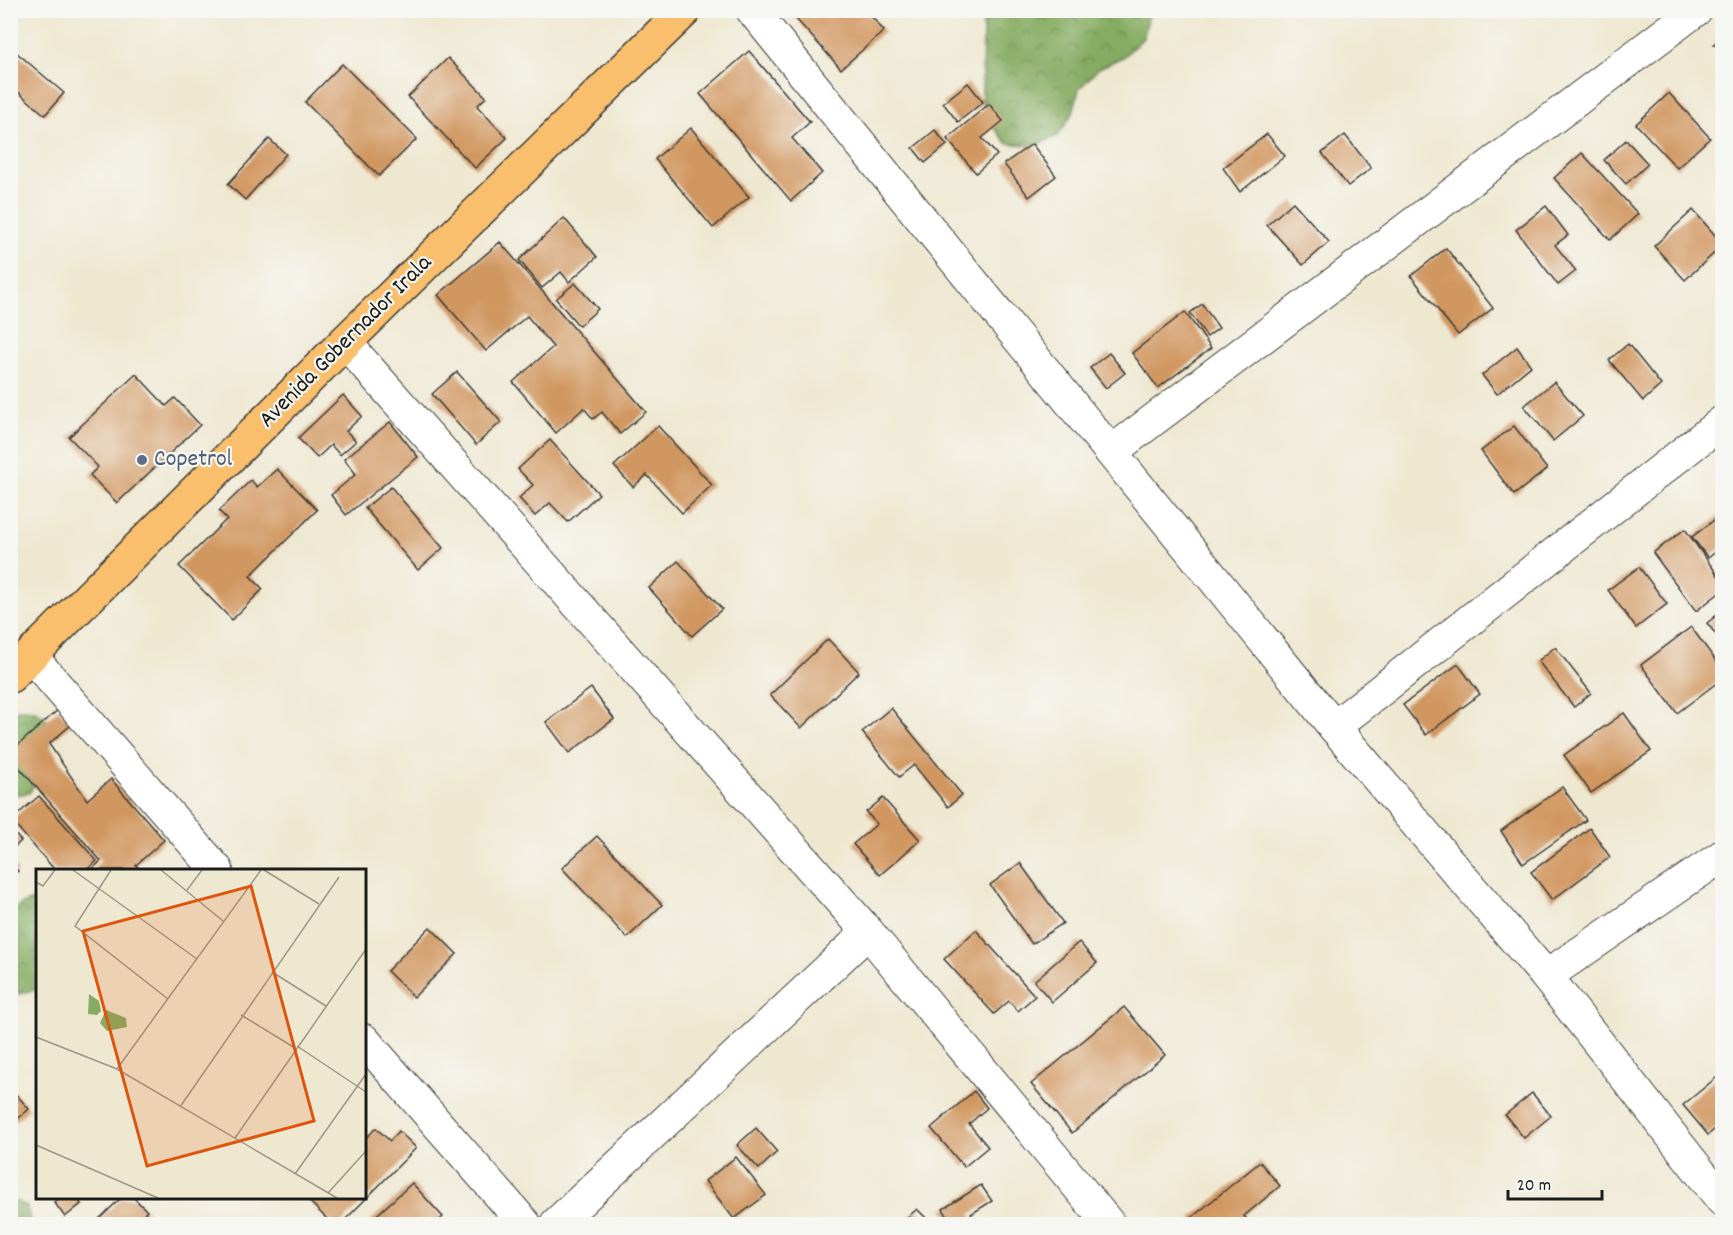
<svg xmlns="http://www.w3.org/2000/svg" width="1733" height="1235" viewBox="0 0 1733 1235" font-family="Dekko,sans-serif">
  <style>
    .forest { fill: url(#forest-crowns); stroke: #50643f; stroke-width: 1.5 }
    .building { fill: #d19761 }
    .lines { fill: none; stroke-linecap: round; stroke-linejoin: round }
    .street-casing { stroke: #3c3b37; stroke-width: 34 }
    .primary-casing { stroke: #3c3b37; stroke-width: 36 }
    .street { stroke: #fff; stroke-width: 32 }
    .primary { stroke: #f9bf6c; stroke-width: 33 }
    .service-dot { fill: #5c6f8a; stroke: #f6f6f2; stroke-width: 2 }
    .labels { text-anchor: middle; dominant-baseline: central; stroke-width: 4.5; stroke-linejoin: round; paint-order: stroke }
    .street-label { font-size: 24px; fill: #1c1c1c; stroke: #f6f6f2 }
    .service-label { font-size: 24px; fill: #4e5e75; stroke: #f6f6f2; text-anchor: start }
    .inset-road { fill: none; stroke: #9b9689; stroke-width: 1.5 }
    .view { fill: #de560d; fill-opacity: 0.15; stroke: #de560d; stroke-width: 3 }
    .inset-edge { fill: none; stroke: #1c1c1c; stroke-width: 3 }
  </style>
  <defs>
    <pattern id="forest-crowns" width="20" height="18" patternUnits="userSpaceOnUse" patternTransform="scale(1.5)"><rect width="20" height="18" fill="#85ac62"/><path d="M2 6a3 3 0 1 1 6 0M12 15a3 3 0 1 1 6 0" fill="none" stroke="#6c8b50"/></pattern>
  </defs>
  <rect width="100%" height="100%" fill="#f6f6f2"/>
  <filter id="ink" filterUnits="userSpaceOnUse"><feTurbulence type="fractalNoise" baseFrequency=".0167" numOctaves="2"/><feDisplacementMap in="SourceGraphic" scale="12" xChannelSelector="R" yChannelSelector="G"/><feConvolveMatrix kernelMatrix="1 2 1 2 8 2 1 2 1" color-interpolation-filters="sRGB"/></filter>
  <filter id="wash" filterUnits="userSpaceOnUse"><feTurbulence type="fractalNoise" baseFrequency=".008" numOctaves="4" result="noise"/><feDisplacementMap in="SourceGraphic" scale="24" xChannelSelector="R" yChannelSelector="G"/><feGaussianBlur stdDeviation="1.35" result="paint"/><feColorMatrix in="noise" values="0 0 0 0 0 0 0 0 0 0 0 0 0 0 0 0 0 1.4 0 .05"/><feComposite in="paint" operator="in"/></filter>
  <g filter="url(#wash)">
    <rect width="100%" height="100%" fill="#efe8d1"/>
    <g class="forest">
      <polygon points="985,11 1150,11 1143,38 1123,57 1099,68 1079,89 1073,113 1058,136 1033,146 1007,143 990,123 982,100 983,20"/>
      <path d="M18,709C72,707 47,768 29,793L11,795L10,716Z"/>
      <polygon points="37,900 37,989 19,994 11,987 11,911 26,902"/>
      <polygon points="15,1201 27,1207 31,1224 11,1224 11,1202"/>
    </g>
    <g id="blocks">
      <g class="building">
        <polygon points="788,10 866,10 884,31 841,69"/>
        <polygon points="1722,36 1722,53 1714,44"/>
        <polygon points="10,47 64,93 45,115 10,85"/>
        <polygon points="749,51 810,122 792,138 822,173 791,201 700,94"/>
        <polygon points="448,58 486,97 477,106 507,138 475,168 408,97"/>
        <polygon points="342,64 417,139 379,176 305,102"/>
        <polygon points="968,83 983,102 958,122 943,103"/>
        <polygon points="1669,93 1710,138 1677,168 1636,124"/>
        <polygon points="989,104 1003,121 982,138 997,155 976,173 947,139"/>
        <polygon points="691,128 749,197 713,228 655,159"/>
        <polygon points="935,130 947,145 925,163 913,148"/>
        <polygon points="1267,134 1285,156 1240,192 1223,168"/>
        <polygon points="1345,135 1371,168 1348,186 1322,153"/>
        <polygon points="10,136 18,142 10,152"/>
        <polygon points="269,139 286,154 245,200 228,184"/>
        <polygon points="1626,140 1648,164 1626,184 1604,160"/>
        <polygon points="1032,144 1056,176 1029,197 1004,164"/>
        <polygon points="1582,153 1638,214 1610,240 1554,178"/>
        <polygon points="1293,202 1329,242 1303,265 1267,225"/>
        <polygon points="1546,206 1568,235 1555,245 1576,271 1558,285 1516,230"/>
        <polygon points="1693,210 1722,243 1722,246 1685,280 1654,246"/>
        <polygon points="564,218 597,257 569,282 561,272 542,288 519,260"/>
        <polygon points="500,242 646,412 620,434 602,412 593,419 584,408 556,433 513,382 553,347 527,316 486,351 438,295"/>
        <polygon points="1446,248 1493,308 1458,335 1411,276"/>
        <polygon points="575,283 598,309 579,326 556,299"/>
        <polygon points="1202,304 1219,328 1207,337 1190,313"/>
        <polygon points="1185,312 1211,348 1158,388 1132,353"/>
        <polygon points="1628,344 1661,385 1643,401 1609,360"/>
        <polygon points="1517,347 1531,366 1497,394 1482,375"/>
        <polygon points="1109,353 1125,373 1106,388 1090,368"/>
        <polygon points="457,372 501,422 476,445 432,394"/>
        <polygon points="136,374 166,406 175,398 200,425 117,503 90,475 98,467 69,437"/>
        <polygon points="1554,382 1583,416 1553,441 1524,406"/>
        <polygon points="343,395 362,416 346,431 356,441 340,455 331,445 317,458 298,438"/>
        <polygon points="390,422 418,457 346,515 331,495 356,474 344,459"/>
        <polygon points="658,426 712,485 682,513 647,475 633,487 614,466"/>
        <polygon points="1514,426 1547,469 1514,495 1481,451"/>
        <polygon points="550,440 599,494 568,522 550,503 535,516 519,498 533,485 518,469"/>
        <polygon points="277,469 317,510 250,576 263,589 232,620 179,566 227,519 219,511 251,480 257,487"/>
        <polygon points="391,487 443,548 418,570 365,508"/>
        <polygon points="1722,514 1722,547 1708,558 1692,537"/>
        <polygon points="1685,529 1722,581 1722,591 1696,611 1653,553"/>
        <polygon points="678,561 722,609 692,636 649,588"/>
        <polygon points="1639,567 1667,604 1636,628 1608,590"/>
        <polygon points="1722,611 1722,642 1707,623"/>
        <polygon points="1691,627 1722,669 1722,679 1677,713 1641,665"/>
        <polygon points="828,639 859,672 801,728 770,695"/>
        <polygon points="1555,647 1591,693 1574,707 1538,661"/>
        <polygon points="1458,664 1480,694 1426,735 1403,705"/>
        <polygon points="591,688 614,719 569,753 546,722"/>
        <polygon points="891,708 962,795 948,807 914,765 899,777 862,732"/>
        <polygon points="59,709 72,724 49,744 87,800 111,779 164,840 136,865 140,870 91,870 101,861 10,757 10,752"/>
        <polygon points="1624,713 1651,751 1591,793 1564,755"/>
        <polygon points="1562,787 1586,820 1523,864 1501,831"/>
        <polygon points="39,796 97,861 86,870 55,870 11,820"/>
        <polygon points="883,798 920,840 880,875 853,844 877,824 866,812"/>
        <polygon points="1590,828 1610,857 1552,900 1531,872"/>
        <polygon points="10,829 21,841 10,851"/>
        <polygon points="597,836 662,905 627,938 562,868"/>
        <polygon points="10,863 18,871 10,878"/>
        <polygon points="1020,863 1063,923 1032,944 990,885"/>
        <polygon points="430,927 457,954 414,997 387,971"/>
        <polygon points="976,930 1035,996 1018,1011 1009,1001 994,1014 944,959"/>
        <polygon points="1079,942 1097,963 1052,1002 1034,981"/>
        <polygon points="1124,1007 1165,1055 1072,1133 1031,1084"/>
        <polygon points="1722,1073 1722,1123 1708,1135 1683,1105"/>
        <polygon points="974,1091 987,1108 969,1124 988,1147 964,1167 931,1128"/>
        <polygon points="15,1093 29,1109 10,1126 10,1097"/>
        <polygon points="1532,1093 1551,1116 1524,1138 1505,1115"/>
        <polygon points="376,1128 390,1141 399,1131 416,1148 341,1224 332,1224 307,1199 308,1198 364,1198 364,1140"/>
        <polygon points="756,1128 777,1152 759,1169 737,1145"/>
        <polygon points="736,1157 766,1195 734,1219 705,1181"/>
        <polygon points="1260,1162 1280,1186 1244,1216 1251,1224 1196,1224 1191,1218"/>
        <polygon points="412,1183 443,1217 435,1224 367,1224"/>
        <polygon points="981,1185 992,1201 971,1214 978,1224 952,1224 943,1209"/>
        <polygon points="60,1198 77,1198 81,1204 65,1217 54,1202"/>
        <polygon points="121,1198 134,1198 147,1211 133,1224 100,1224 97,1221"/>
        <polygon points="917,1209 932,1224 900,1224"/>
      </g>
    </g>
  </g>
  <g filter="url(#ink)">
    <use href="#blocks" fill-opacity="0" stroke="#3c3b37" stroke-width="1.5"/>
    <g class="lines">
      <defs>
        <g id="street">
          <polyline points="752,10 1334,727 1546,976 1722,1200"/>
          <polyline points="345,342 868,932 1109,1224"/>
          <polyline points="1111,452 1696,10"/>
          <polyline points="31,656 217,870"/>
          <polyline points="1334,727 1722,422"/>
          <polyline points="1546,976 1722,856"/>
          <polyline points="364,1040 525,1224"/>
          <polyline points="556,1224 868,932"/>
        </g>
        <polyline id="primary" points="10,676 345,342 685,10"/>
      </defs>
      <use href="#street" class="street-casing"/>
      <use href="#primary" class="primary-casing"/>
      <use href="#street" class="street"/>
      <use href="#primary" class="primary"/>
    </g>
  </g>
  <circle class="service-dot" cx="142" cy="460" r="6"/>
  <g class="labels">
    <g class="street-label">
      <text transform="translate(346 342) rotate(-45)">Avenida Gobernador Irala</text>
    </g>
    <g class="service-label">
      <text x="154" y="460">Copetrol</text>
    </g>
  </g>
  <g transform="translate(36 869)">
    <rect width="330" height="330" fill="#efe8d1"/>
    <path d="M53,125L63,132L65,142L61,146L52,145ZM70,141L90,149L91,158L71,162L64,154Z" fill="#85ac62"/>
    <path class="inset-road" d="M37,1L161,90M75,1L39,57L132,130M125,1L187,52M228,1L283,35M0,13L7,17L19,1M151,21L166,1M236,103L290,137M205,146L259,179M0,168L81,200L301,329M261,177L330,223M81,200L225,1M144,238L303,8M199,269L330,80M0,276L122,329M259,305L330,205M292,324L330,282"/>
    <path class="view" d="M215,17L278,252L111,297L47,62Z"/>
    <rect width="330" height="330" class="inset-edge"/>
  </g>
  <rect width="1733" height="1235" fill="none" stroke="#f6f6f2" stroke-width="36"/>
  <path d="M1508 1190v9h94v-9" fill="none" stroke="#1c1c1c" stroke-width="3"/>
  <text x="1517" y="1190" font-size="18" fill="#1c1c1c" stroke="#f6f6f2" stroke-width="4.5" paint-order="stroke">20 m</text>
</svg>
